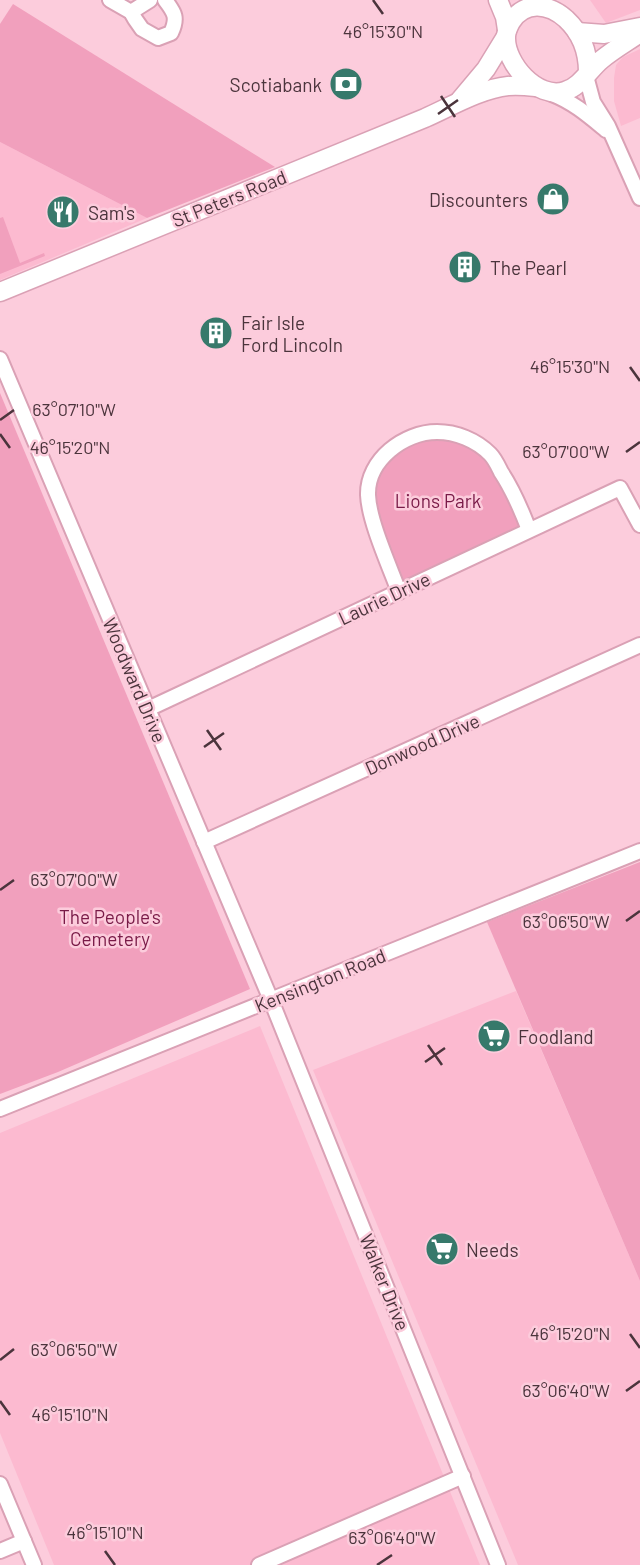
<svg xmlns="http://www.w3.org/2000/svg" width="640" height="1565" viewBox="0 0 640 1565" font-family="Barlow,sans-serif">
  <style>
    .built { fill: #fcbad0 }
    .green { fill: #f1a0bd }
    .lines { fill: none; stroke-linecap: round; stroke-linejoin: round }
    .minor-casing { stroke: #daa1b5; stroke-width: 18 }
    .major-casing { stroke: #daa1b5; stroke-width: 21 }
    .minor { stroke: #fff; stroke-width: 14 }
    .major { stroke: #fff; stroke-width: 18 }
    .ticks { fill: none; stroke: #4b343c; stroke-width: 2.5 }
    .labels { text-anchor: middle; dominant-baseline: central; stroke-width: 5; stroke-linejoin: round; paint-order: stroke }
    .poi-label { font-size: 19px; fill: #4b343c; stroke: #fcccdc; text-anchor: start }
    .street-label { font-size: 19px; fill: #4b343c; stroke: #fcccdc }
    .park-label { font-size: 19px; fill: #791a47; stroke: #fcccdc }
    .ticks-label { font-size: 18px; text-anchor: middle; fill: #4b343c; stroke: #fcccdc; stroke-width: 5; stroke-linejoin: round; paint-order: stroke }
  </style>
  <rect width="100%" height="100%" fill="#fcccdc"/>
  <g class="built">
    <polygon points="590,0 640,0 640,10 606,23"/>
    <polygon points="640,49 640,118 621,126 614,101 614,78 616,65 623,57"/>
    <polygon points="0,142 147,218 0,280"/>
    <polygon points="516,991 640,1281 640,1565 518,1565 313,1070"/>
    <polygon points="260,1026 480,1565 54,1565 0,1433 0,1133"/>
  </g>
  <g class="green">
    <polygon points="13,4 275,167 147,218 0,142 0,24"/>
    <polygon points="3,217 20,263 44,253 45,256 0,274 0,218"/>
    <polygon points="0,393 250,989 58,1072 0,1094"/>
    <polygon points="433,439 450,440 468,446 487,459 509,494 522,528 404,583 376,511 376,491 379,476 386,463 399,452 416,442"/>
    <polygon points="640,862 640,1281 487,922"/>
  </g>
  <g class="lines">
    <defs>
      <g id="minor">
        <path d="M110,0L131,12L135,19L142,29L158,38L171,33C178,18 175,13 165,0"/>
        <polyline points="131,12 150,0"/>
        <polyline points="586,76 593,102 608,126 640,198"/>
        <path d="M552,94C573,102 589,116 606,130"/>
        <polyline points="0,359 271,1000 498,1565"/>
        <path d="M399,592C389,565 369,521 368,495C367,460 404,432 437,432C456,432 476,440 490,454C495,459 498,466 501,472C513,490 521,509 529,530"/>
        <polyline points="148,709 620,488 640,525"/>
        <polyline points="204,842 640,645"/>
        <polyline points="0,1109 640,851"/>
        <polyline points="0,1484 34,1565"/>
        <polyline points="0,1551 24,1541"/>
        <polyline points="259,1565 463,1476"/>
      </g>
      <g id="major">
        <polyline points="498,0 505,17 507,30"/>
        <polyline points="577,32 604,34 640,27"/>
        <path d="M588,72C588,51 581,33 566,19C549,4 525,0 511,22C509,26 506,31 506,37C505,63 537,100 565,91C580,87 589,70 601,60C613,50 627,42 640,33"/>
        <polyline points="460,100 486,69 505,38"/>
        <path d="M0,292L425,118C450,107 480,89 508,86C517,85 527,86 536,87"/>
      </g>
    </defs>
    <use href="#minor" class="minor-casing"/>
    <use href="#major" class="major-casing"/>
    <use href="#minor" class="minor"/>
    <use href="#major" class="major"/>
  </g>
  <path class="ticks" d="M373,0L383,14M441,96L455,117M438,114L458,100M630,367L640,381M0,420L14,410M0,434L10,448M626,452L640,442M207,730L221,750M204,747L224,733M0,890L14,880M626,921L640,911M428,1045L442,1065M425,1062L445,1048M630,1334L640,1348M0,1360L14,1349M626,1391L640,1381M0,1401L10,1415M105,1551L115,1565M377,1565L392,1555"/>
  <defs>
    <symbol id="bank-disc" viewBox="-11 -11 22 22"><circle r="9.5" fill="#37796b" stroke="#fcccdc"/><path d="M-6-4H6V4H-6ZM0-2.3a2.3 2.3 0 1 0 0 4.6a2.3 2.3 0 1 0 0-4.6Z" fill="#fff"/></symbol>
    <symbol id="shop-disc" viewBox="-11 -11 22 22"><circle r="9.5" fill="#37796b" stroke="#fcccdc"/><path d="M-5-2.5h2.3a2.7 3.5 0 0 1 5.4 0H5L5.5 6h-11ZM-1.5-2.5h3a1.5 2.3 0 0 0-3 0Z" fill="#fff"/></symbol>
    <symbol id="restaurant-disc" viewBox="-11 -11 22 22"><circle r="9.5" fill="#37796b" stroke="#fcccdc"/><path d="M-5-6h1v4h1v-4h1v4h1v-4h1v5L-1.5 .5V6h-2V.5L-5-1ZM5-6V6H3V1.5H1.5Q1.5-4 5-6Z" fill="#fff"/></symbol>
    <symbol id="building-disc" viewBox="-11 -11 22 22"><circle r="9.5" fill="#37796b" stroke="#fcccdc"/><path d="M-4-6H4V6H1V3H-1V6H-4ZM-2.5-4.3h1.7v1.8h-1.7ZM.8-4.3h1.7v1.8H.8ZM-2.5-1h1.7V.8h-1.7ZM.8-1h1.7V.8H.8Z" fill="#fff"/></symbol>
    <symbol id="supermarket-disc" viewBox="-11 -11 22 22"><circle r="9.5" fill="#37796b" stroke="#fcccdc"/><path d="M-6-5.5h2.5l.6 2H6L4.5 2H-2.5L-4.4-4H-6ZM-1.5 3.2a1.3 1.3 0 1 0 .1 0ZM3 3.2a1.3 1.3 0 1 0 .1 0Z" fill="#fff"/></symbol>
  </defs>
  <g fill-rule="evenodd">
    <use href="#bank-disc" x="327" y="65" width="38" height="38"/>
    <use href="#shop-disc" x="534" y="180" width="38" height="38"/>
    <use href="#restaurant-disc" x="44" y="193" width="38" height="38"/>
    <use href="#building-disc" x="446" y="248" width="38" height="38"/>
    <use href="#building-disc" x="197" y="314" width="38" height="38"/>
    <use href="#supermarket-disc" x="475" y="1017" width="38" height="38"/>
    <use href="#supermarket-disc" x="423" y="1230" width="38" height="38"/>
  </g>
  <g class="labels">
    <g class="poi-label">
      <text x="322" y="84" text-anchor="end">Scotiabank</text>
      <text x="528" y="199" text-anchor="end">Discounters</text>
      <text x="88" y="212">Sam's</text>
      <text x="490" y="267">The Pearl</text>
      <text x="241" y="322">Fair Isle<tspan x="241" dy="22">Ford Lincoln</tspan></text>
      <text x="518" y="1036">Foodland</text>
      <text x="466" y="1249">Needs</text>
    </g>
    <g class="street-label">
      <text transform="translate(229 198) rotate(-22)">St Peters Road</text>
      <text transform="translate(384 598) rotate(-25)">Laurie Drive</text>
      <text transform="translate(135 680) rotate(67)">Woodward Drive</text>
      <text transform="translate(422 744) rotate(-24)">Donwood Drive</text>
      <text transform="translate(320 980) rotate(-22)">Kensington Road</text>
      <text transform="translate(385 1282) rotate(68)">Walker Drive</text>
    </g>
    <g class="park-label">
      <text x="438" y="500">Lions Park</text>
      <text x="110" y="916">The People's<tspan x="110" dy="22">Cemetery</tspan></text>
    </g>
  </g>
  <g class="ticks-label">
    <text x="383" y="38">46°15'30"N</text>
    <text x="570" y="373">46°15'30"N</text>
    <text x="74" y="416">63°07'10"W</text>
    <text x="70" y="454">46°15'20"N</text>
    <text x="566" y="458">63°07'00"W</text>
    <text x="74" y="886">63°07'00"W</text>
    <text x="566" y="928">63°06'50"W</text>
    <text x="570" y="1340">46°15'20"N</text>
    <text x="74" y="1356">63°06'50"W</text>
    <text x="566" y="1397">63°06'40"W</text>
    <text x="70" y="1421">46°15'10"N</text>
    <text x="105" y="1539">46°15'10"N</text>
    <text x="392" y="1544">63°06'40"W</text>
  </g>
</svg>
